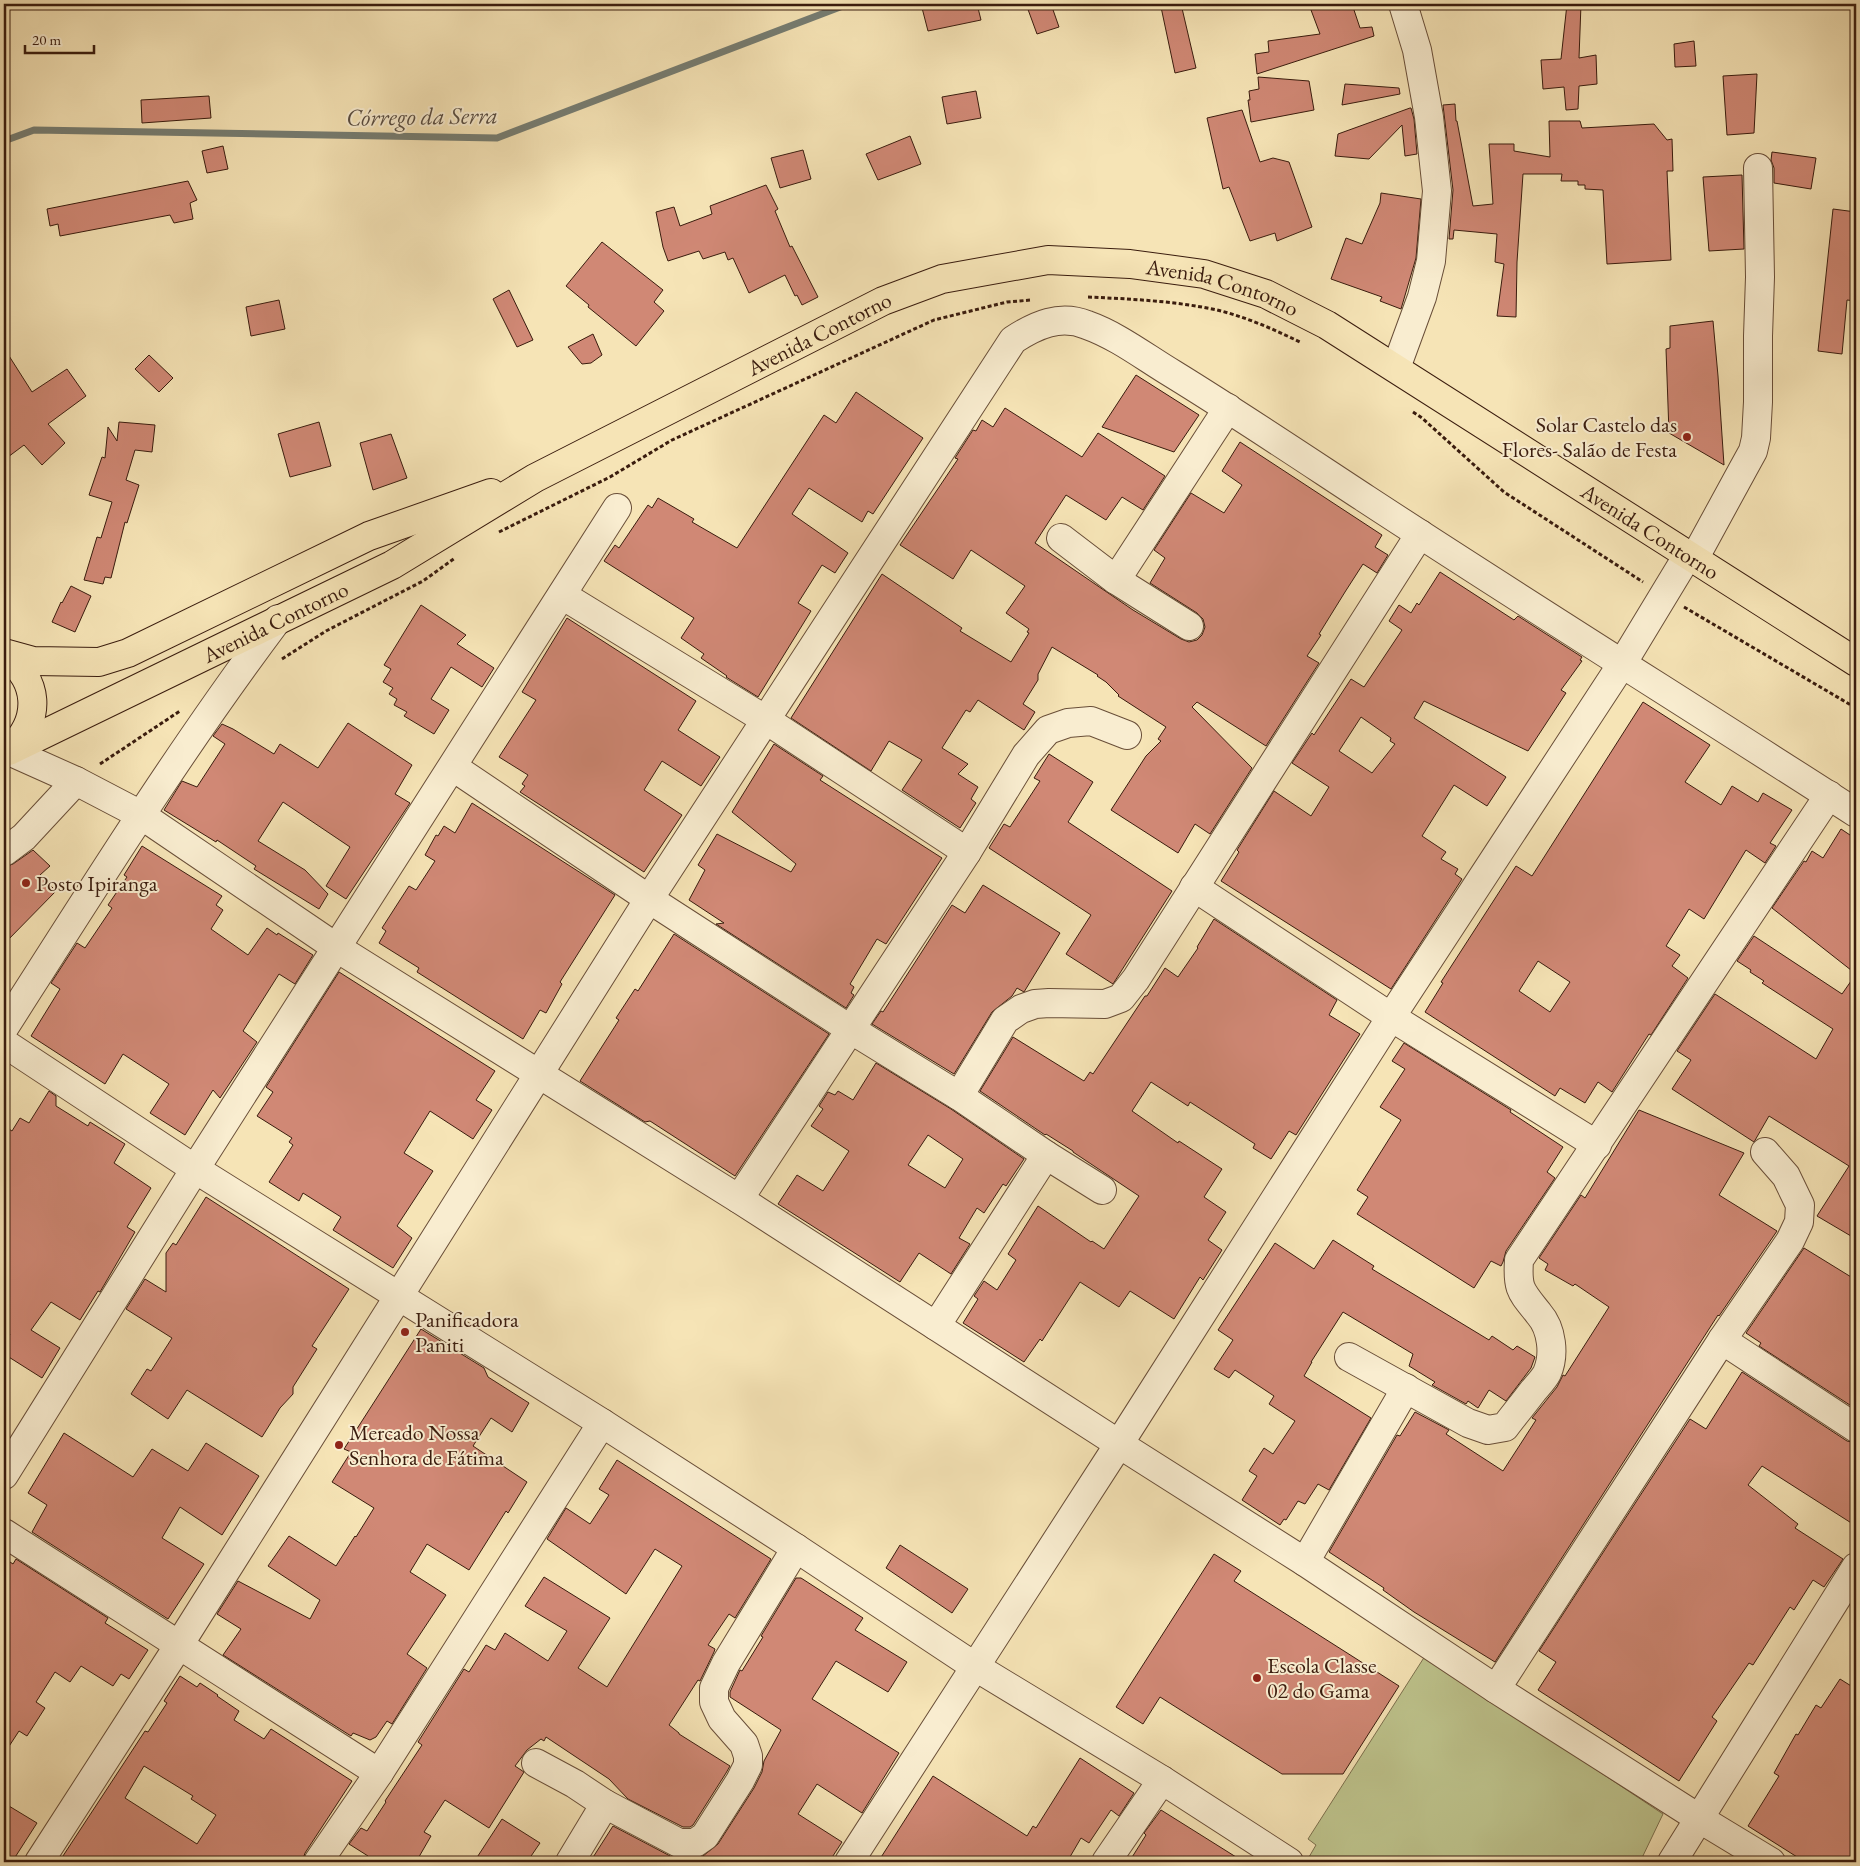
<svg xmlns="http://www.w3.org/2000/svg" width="1860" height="1866" viewBox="0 0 1860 1866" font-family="'EB Garamond',serif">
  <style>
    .green { fill: #bec48d; stroke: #7c704e }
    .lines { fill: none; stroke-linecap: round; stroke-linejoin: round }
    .stream { stroke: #767d72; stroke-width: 7 }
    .building { fill: #d08875; stroke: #3a1c0e; fill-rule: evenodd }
    .minor-casing { stroke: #694e38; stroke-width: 30 }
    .major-casing { stroke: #3a1c0e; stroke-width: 30 }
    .path { stroke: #3a1c0e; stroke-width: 3; stroke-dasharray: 4 2.5; stroke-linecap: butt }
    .minor { stroke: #f9edd0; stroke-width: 28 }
    .major { stroke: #f6e4b6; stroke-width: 28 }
    .poi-dot { fill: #8f2418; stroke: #f9edd0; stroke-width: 2 }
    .labels { text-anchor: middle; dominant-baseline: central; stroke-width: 4; stroke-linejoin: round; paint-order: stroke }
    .street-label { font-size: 22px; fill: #3a1c0e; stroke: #f9edd0 }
    .poi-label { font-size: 22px; fill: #3a1c0e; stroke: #f9edd0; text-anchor: start }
    .water-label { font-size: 24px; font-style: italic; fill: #584c40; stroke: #f9edd0 }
  </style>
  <rect width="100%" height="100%" fill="#f6e4b6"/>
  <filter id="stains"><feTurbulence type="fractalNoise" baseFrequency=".004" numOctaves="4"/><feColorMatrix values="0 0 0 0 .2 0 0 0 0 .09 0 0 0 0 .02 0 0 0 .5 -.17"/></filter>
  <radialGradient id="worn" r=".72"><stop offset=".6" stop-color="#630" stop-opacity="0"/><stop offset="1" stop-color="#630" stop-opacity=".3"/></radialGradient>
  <polygon class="green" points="1425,1656 1663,1814 1640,1862 1316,1862 1309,1857 1316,1845 1308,1839"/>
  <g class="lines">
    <polyline class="stream" points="4,141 34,130 497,138 848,4"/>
  </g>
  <g class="building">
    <polygon points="921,4 977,4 981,20 928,31"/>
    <polygon points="1026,4 1051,4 1059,27 1037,34"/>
    <polygon points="1176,4 1181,4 1196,68 1175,73 1161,7"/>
    <polygon points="1328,4 1352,4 1360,28 1372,27 1374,36 1257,74 1255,54 1269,52 1268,41 1320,34 1311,10"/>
    <polygon points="1567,4 1581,4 1579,58 1596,55 1597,84 1579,86 1578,109 1566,110 1564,87 1543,89 1541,60 1561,59"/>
    <polygon points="1694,41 1696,66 1675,67 1674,44"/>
    <polygon points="1757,74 1754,133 1727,135 1723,76"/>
    <polygon points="1258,77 1309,81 1314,110 1251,122 1248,100 1250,100 1249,91 1259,89"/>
    <polygon points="1345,84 1399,88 1400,94 1342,105"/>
    <polygon points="976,91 981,118 947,124 942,97"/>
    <polygon points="209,96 211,118 142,123 141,100"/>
    <polygon points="1455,104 1456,121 1457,121 1473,206 1493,204 1489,144 1514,144 1514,151 1550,157 1549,121 1580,121 1582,128 1654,124 1667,140 1672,139 1673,171 1667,171 1671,260 1607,264 1603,190 1585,189 1585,185 1578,185 1578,181 1561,181 1562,174 1523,174 1517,262 1516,317 1497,316 1504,264 1495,262 1497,234 1454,230 1453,239 1449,239 1453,190 1443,105"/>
    <polygon points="1410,108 1411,108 1414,119 1417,154 1405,156 1402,125 1369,159 1335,156 1338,134"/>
    <polygon points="1242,110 1260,162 1273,158 1289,162 1312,227 1277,241 1275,233 1250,241 1229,187 1223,189 1207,118"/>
    <polygon points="910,136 921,164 878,180 866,154"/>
    <polygon points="223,146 228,169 207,173 202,151"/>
    <polygon points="803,150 811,179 780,188 771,158"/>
    <polygon points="1772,152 1816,158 1811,189 1774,183 1774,168 1771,160"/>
    <polygon points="1742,175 1744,249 1709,251 1703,177"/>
    <polygon points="188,181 197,200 190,203 193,219 174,223 170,215 60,236 58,224 50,226 47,209"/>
    <polygon points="766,185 778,209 775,211 790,247 792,246 818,297 802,305 797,295 795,296 785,275 749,293 733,258 728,260 725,252 703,259 699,251 668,261 663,247 656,212 674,207 680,226 712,214 710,206"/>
    <polygon points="1381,193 1421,199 1416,258 1401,309 1380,301 1382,297 1331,279 1346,238 1362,244 1380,203"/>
    <polygon points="1833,209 1856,212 1856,301 1847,300 1842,354 1818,351"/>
    <polygon points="602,242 663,290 654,302 664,311 636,346 588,307 589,305 566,286"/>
    <polygon points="509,290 533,340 517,347 493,299"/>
    <polygon points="279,300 285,329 251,336 246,307"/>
    <polygon points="1713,321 1718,376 1724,465 1669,433 1666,349 1670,348 1670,326"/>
    <polygon points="593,334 602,355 591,363 582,364 568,347"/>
    <polygon points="4,348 32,392 67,369 86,396 48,424 65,443 42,465 24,445 4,460"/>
    <polygon points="149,355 173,378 159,392 135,369"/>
    <polygon points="1136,375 1199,415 1174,452 1102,427"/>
    <polygon points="856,392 923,438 873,514 868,511 862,522 809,488 792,514 848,553 835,573 822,565 798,603 811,611 758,697 726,677 727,676 701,658 704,654 681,638 694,618 604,561 615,545 619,548 648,505 652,508 658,498 694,519 692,522 737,548 824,415 836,423"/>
    <polygon points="1005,408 1082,457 1098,433 1165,476 1143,510 1122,497 1106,520 1066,495 1035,543 1133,610 1181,639 1189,642 1197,640 1202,635 1205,627 1203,619 1197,613 1150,583 1165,558 1154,550 1191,493 1224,513 1242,485 1222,471 1240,442 1382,535 1375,547 1388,555 1377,573 1363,564 1345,592 1319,634 1321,635 1307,656 1319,663 1266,746 1197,702 1192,707 1252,768 1210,834 1195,824 1178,853 1111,810 1146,756 1161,741 1158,739 1166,727 1118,696 1119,695 1106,682 1097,676 1098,675 1052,647 1038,674 1038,680 1023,704 1035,712 1024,730 978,700 970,712 966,710 942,748 968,764 958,774 978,787 971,799 976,803 960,828 902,790 922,760 889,741 871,771 791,718 882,574 962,628 960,631 1011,662 1029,633 1027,632 1029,629 1006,613 1025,586 971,550 953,579 900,545 958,459 955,458 973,430 976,431 982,420 993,427"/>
    <polygon points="119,422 155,425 152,452 135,450 126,480 139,485 127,523 125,522 111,578 105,577 103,584 84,580 97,537 101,538 112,502 89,495 102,457 105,458 108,427 117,441"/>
    <polygon points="319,422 331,466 290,477 278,434"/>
    <polygon points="391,434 407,478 373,490 360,443"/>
    <path d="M1440,572L1514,620L1518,616L1582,657L1580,660L1582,661L1561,690L1566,693L1528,751L1424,701L1414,718L1506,777L1487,806L1454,785L1422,836L1446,852L1441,859L1458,869L1455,874L1462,879L1391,989L1221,881L1239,852L1237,850L1274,791L1311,816L1329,787L1292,763L1312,733L1314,735L1351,679L1364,687L1402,630L1389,621L1399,605L1411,613L1417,603L1419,605ZM1361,717L1391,738L1390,741L1395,744L1372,773L1339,751Z"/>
    <polygon points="71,586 91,596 75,632 52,622 61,602 62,603"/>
    <polygon points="421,605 466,635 457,644 494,668 482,687 451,667 431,699 449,710 434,734 404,716 407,712 394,705 397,699 389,694 393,688 383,682 391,669 384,665"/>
    <polygon points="567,618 696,701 678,730 720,757 701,786 662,761 644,790 682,815 644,872 520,792 525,786 522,784 528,775 499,757 536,700 522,692"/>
    <path d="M1643,702L1710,745L1685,782L1721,805L1732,786L1758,802L1763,793L1792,810L1770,843L1776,846L1765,863L1746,850L1704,919L1689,909L1666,946L1680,955L1672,966L1688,978L1651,1035L1649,1034L1612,1092L1598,1082L1585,1103L1560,1088L1555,1096L1425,1012L1443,983L1441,982L1516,866L1532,876ZM1538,961L1570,982L1550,1012L1519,991Z"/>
    <polygon points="348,723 412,765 395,794 410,803 346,899 326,886 350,847 283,802 258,841 305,870 328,894 319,909 254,869 256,866 217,840 216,842 164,810 182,781 197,787 225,744 213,736 222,724 233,729 274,754 280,744 318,768"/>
    <polygon points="774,744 823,776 820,780 942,858 886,944 877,939 850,984 854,987 851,993 854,995 846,1008 716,924 724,923 689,900 705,870 698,865 717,834 791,872 796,864 732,812"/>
    <polygon points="1049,754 1093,782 1068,822 1172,891 1113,984 1066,954 1091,915 989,848 1004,824 1010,827 1040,781 1034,778"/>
    <polygon points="472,803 615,895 560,982 562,984 546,1013 540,1010 523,1039 417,972 419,968 379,943 386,931 382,928 409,886 416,890 435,861 425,855 436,835 438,836 444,826 455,833"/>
    <polygon points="1841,829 1856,839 1856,974 1772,908 1804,861 1806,862 1812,851 1823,858"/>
    <polygon points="142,846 222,896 216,905 223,910 211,929 248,955 267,928 277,935 278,933 313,955 295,984 279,974 243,1031 257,1042 220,1098 213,1090 185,1135 150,1113 169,1084 123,1054 105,1084 31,1036 60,989 51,983 77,943 85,948 112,908 108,905 127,877 124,875"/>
    <polygon points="33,850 50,866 40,875 56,891 4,944 4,867 13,864"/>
    <polygon points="983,885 1060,933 1024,992 1017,988 1012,996 992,1012 954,1074 872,1024 881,1011 883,1012 952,905 965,913"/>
    <polygon points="1214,919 1337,1000 1329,1015 1360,1034 1296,1135 1289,1131 1271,1159 1253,1148 1255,1144 1190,1102 1188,1106 1151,1082 1132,1111 1178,1143 1179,1141 1222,1169 1204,1197 1226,1212 1208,1240 1222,1250 1203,1280 1200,1277 1174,1319 1130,1291 1119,1307 1080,1282 1042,1341 1040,1339 1024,1362 963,1323 978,1299 974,1296 984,1281 997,1290 1016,1260 1008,1254 1038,1206 1091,1242 1092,1241 1104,1249 1139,1196 1073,1152 1073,1151 1046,1134 1045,1135 980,1091 1013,1037 1084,1081 1090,1072 1093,1074 1145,996 1147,996 1165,968 1178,977 1198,948 1197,947"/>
    <polygon points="674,934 829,1034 735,1176 650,1121 645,1122 580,1081 619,1020 616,1018 635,989 638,991"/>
    <polygon points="1754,936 1842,994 1856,974 1856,1239 1817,1216 1849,1166 1769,1116 1754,1142 1672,1089 1691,1060 1677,1051 1715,994 1816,1059 1833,1029 1762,983 1764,981 1750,972 1751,970 1737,961"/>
    <polygon points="339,972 495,1071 476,1100 492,1110 473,1139 430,1111 404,1153 433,1171 397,1226 412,1238 393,1268 333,1230 341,1217 303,1193 299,1201 269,1182 293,1145 289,1142 292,1138 257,1116 273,1092 266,1087"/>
    <polygon points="1404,1043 1511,1110 1510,1112 1563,1147 1547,1172 1555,1178 1506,1251 1503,1262 1501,1266 1491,1261 1474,1288 1357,1214 1368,1197 1357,1190 1401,1120 1380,1107 1405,1069 1392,1061"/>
    <path d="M876,1063L951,1109L1024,1159L1006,1186L1003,1184L984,1213L977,1208L959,1238L970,1244L951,1274L919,1253L900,1282L778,1204L797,1175L823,1191L849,1151L811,1126L823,1109L819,1106L828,1092L835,1095L838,1091L853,1100ZM928,1135L963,1159L945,1188L908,1165Z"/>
    <polygon points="49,1091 56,1096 56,1106 88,1126 90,1122 125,1144 114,1163 151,1188 127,1227 135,1232 100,1292 98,1291 80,1320 51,1302 31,1330 60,1348 42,1378 4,1354 4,1345 10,1334 4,1330 4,1126 12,1131 20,1118 29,1123"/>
    <polygon points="1639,1110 1744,1153 1719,1195 1777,1231 1719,1316 1718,1315 1495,1662 1414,1612 1383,1590 1384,1588 1329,1552 1397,1435 1400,1436 1415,1412 1449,1430 1446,1434 1503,1471 1536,1420 1532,1418 1557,1387 1563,1375 1565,1376 1609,1307 1575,1284 1573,1286 1545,1270 1548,1264 1539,1258 1581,1195 1585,1198"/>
    <polygon points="206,1197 349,1289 312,1346 317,1349 293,1387 293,1394 280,1408 262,1437 187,1390 168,1419 131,1394 147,1369 151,1371 172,1338 126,1309 145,1279 166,1292 166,1253 173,1243 176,1245"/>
    <polygon points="1333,1240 1374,1266 1372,1269 1489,1340 1492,1336 1513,1350 1517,1346 1535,1357 1531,1368 1506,1401 1489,1390 1478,1408 1468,1401 1466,1404 1432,1385 1435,1382 1409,1366 1413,1354 1343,1312 1311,1362 1312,1362 1304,1376 1371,1418 1329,1490 1318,1484 1305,1504 1298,1501 1286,1520 1284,1519 1280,1525 1242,1500 1257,1476 1249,1471 1264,1448 1273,1454 1295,1421 1269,1404 1274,1396 1235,1370 1229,1378 1214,1369 1233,1340 1218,1330 1275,1243 1314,1269"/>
    <polygon points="1804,1248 1856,1280 1856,1409 1759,1346 1761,1343 1746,1333"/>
    <polygon points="421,1329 484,1368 488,1377 529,1403 512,1432 491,1418 473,1446 527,1482 508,1513 506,1511 469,1570 427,1544 410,1572 446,1595 407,1654 427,1668 392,1724 387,1721 376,1737 370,1740 353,1733 351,1736 223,1655 241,1629 217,1614 238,1581 310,1619 320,1600 268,1566 289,1536 336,1566 355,1536 356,1537 374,1508 332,1482 351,1452 344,1449"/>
    <polygon points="1742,1372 1847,1441 1856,1443 1856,1526 1762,1466 1748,1485 1798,1524 1795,1528 1843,1559 1824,1587 1813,1580 1794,1610 1790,1607 1753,1665 1749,1663 1712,1717 1717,1721 1679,1781 1538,1690 1556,1662 1539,1651 1690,1419 1706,1429"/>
    <polygon points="64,1433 133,1477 152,1449 188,1471 206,1443 259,1476 222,1535 180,1507 162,1538 204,1564 168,1619 32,1532 47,1505 28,1493"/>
    <polygon points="617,1460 771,1559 735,1618 729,1614 708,1645 715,1649 714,1652 700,1681 698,1680 669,1725 679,1733 679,1734 730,1766 726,1773 693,1825 690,1827 683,1827 628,1799 609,1779 546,1737 544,1741 541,1739 527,1750 515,1766 524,1772 489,1828 445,1800 424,1832 431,1836 416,1862 364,1862 368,1856 349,1844 361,1828 367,1831 386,1802 385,1801 422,1745 418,1742 464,1669 469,1672 486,1645 495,1650 505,1633 548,1661 567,1631 525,1606 544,1577 610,1618 578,1668 607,1687 682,1566 655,1549 626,1594 547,1539 566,1508 590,1524 609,1495 599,1489"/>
    <polygon points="900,1545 968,1589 952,1613 886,1568"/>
    <polygon points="1214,1554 1241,1571 1234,1581 1399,1686 1343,1774 1282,1774 1160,1697 1143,1724 1116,1707"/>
    <polygon points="4,1558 13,1564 16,1559 108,1618 105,1623 148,1650 129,1679 121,1674 113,1686 81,1666 70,1682 55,1672 36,1702 45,1708 27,1736 19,1731 4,1754"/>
    <polygon points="796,1578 801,1578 863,1618 855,1630 907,1662 888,1692 836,1661 812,1699 899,1753 862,1813 817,1784 798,1814 842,1842 829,1862 590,1862 613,1826 672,1857 679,1859 695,1859 703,1856 718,1844 754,1788 762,1772 764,1761 781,1730 730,1697 730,1692 740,1670 742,1671 763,1637 761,1636"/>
    <path d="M180,1676L197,1687L200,1683L218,1695L217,1696L239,1711L234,1720L264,1739L271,1729L352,1781L305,1853L302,1862H59L145,1731L148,1732L167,1703L164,1701ZM144,1766L193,1796L191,1799L216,1815L197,1844L125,1798Z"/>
    <polygon points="1840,1679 1856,1689 1856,1862 1805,1862 1748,1826 1779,1776 1774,1773 1796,1734 1798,1735 1816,1705 1821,1708"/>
    <polygon points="1080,1758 1134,1793 1119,1816 1111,1810 1089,1843 1081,1838 1067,1862 878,1862 933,1776 1027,1836 1033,1826 1036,1828"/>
    <polygon points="4,1803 37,1823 12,1862 4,1862"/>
    <polygon points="1161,1810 1244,1862 1129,1862 1146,1835 1144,1833"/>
    <polygon points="502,1819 540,1843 527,1862 474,1862"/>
  </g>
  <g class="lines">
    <defs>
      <g id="minor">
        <polyline points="1396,368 1422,297 1431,261 1437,191 1429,117 1417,50 1403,4"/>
        <polyline points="1061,538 1116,580 1228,408"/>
        <polyline points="1694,559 1742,471 1753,451 1756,438 1758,402 1758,336 1760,277 1758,168"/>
        <polyline points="1116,580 1189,626"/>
        <polyline points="562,595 766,720 967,852"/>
        <polyline points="9,751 76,781 141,815 337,948 739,1199 1119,1444 1305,1562 1496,1689 1700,1819 1771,1862"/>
        <polyline points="453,767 649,899 850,1029 959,1096 1046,1155"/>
        <polyline points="4,852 24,837 76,781"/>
        <polyline points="1194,887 1391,1017 1597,1145"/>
        <path d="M4,1028C92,890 179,751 278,619"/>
        <polyline points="4,1043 195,1169 602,1423 796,1548 974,1666 1162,1780 1289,1862"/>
        <polyline points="959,1096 1005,1020 1021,1009 1035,1004 1049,1003 1105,1004 1121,998 1136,979 1420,534"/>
        <polyline points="739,1199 967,852 1026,755 1048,730 1068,723 1091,721 1127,735"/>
        <polyline points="936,1326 1046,1155 1102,1190"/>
        <polyline points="1722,1340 1856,1428"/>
        <path d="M1349,1357L1468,1423L1488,1430L1505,1427C1514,1415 1524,1403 1533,1391C1538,1385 1544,1379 1547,1373C1555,1355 1552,1329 1539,1314C1521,1291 1517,1290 1519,1260L1829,795"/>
        <polyline points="4,1475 195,1169 617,508"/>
        <polyline points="4,1533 379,1773"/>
        <polyline points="1305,1562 1406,1388"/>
        <polyline points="1496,1689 1722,1340 1790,1241 1799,1222 1800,1205 1786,1176 1765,1152"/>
        <polyline points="536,1763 575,1784 605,1804 570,1862"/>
        <polyline points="605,1804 679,1843 695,1843 705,1836 740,1781 748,1765 748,1756 744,1744 722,1719 714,1702 714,1688 726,1663 796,1548"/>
        <path d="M39,1862L179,1645L649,899L1013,340C1036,325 1060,314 1087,325C1118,336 1146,358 1173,374C1238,414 1302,457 1366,499C1528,605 1693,708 1856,813"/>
        <polyline points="318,1862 379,1773 602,1423"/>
        <polyline points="849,1862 1119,1444 1391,1017 1622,664 1688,555"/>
        <polyline points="1106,1862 1162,1780"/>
        <polyline points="1672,1862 1856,1567"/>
      </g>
      <g id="major">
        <polyline points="4,653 33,661 99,662 128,653 369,536 491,493"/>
        <path d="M4,655C39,679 42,719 11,748"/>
        <path id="s1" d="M9,751L392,565L535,478L883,301L942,279L1048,260L1130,264L1204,274L1266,294L1327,325L1856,662"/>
      </g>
    </defs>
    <use href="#minor" class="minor-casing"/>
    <use href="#major" class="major-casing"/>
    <g class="path">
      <path d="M1088,297C1131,299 1175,301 1217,310C1246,317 1273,329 1300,342"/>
      <polyline points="1413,412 1422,418 1504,492 1643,582"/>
      <polyline points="499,532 610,477 672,440 934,320 1007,302 1031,300"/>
      <polyline points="1684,607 1856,708"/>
      <polyline points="282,659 326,631 423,581 455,558"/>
      <polyline points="100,764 180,711"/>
    </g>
    <use href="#minor" class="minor"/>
    <use href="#major" class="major"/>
  </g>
  <g class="poi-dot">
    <circle cx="1687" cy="437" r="5"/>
    <circle cx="26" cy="883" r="5"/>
    <circle cx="405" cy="1332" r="5"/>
    <circle cx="339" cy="1445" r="5"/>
    <circle cx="1257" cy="1678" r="5"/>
  </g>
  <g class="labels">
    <g class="street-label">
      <text stroke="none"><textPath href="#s1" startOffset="1332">Avenida Contorno</textPath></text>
      <text stroke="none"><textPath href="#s1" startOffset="912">Avenida Contorno</textPath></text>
      <text stroke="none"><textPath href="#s1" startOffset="1828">Avenida Contorno</textPath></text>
      <text stroke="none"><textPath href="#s1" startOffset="296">Avenida Contorno</textPath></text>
    </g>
    <g class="poi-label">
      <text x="1677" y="424" text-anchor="end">Solar Castelo das<tspan x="1677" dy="25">Flores- Salão de Festa</tspan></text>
      <text x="36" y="883">Posto Ipiranga</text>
      <text x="415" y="1319">Panificadora<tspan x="415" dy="25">Paniti</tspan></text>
      <text x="349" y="1432">Mercado Nossa<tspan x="349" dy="25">Senhora de Fátima</tspan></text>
      <text x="1267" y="1665">Escola Classe<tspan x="1267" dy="25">02 do Gama</tspan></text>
    </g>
    <g class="water-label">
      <text transform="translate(422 116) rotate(-1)">Córrego da Serra</text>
    </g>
  </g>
  <rect width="1860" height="1866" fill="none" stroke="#f6e4b6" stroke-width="20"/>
  <rect x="5" y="5" width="1850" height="1856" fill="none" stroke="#3a1c0e" stroke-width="2.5"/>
  <rect x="10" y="10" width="1840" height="1846" fill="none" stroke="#3a1c0e"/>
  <path d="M25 45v8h69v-8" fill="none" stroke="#3a1c0e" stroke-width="2.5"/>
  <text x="32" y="45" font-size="15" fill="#3a1c0e" stroke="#f9edd0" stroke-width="4" paint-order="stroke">20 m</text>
  <rect width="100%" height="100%" filter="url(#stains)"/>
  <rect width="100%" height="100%" fill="url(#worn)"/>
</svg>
